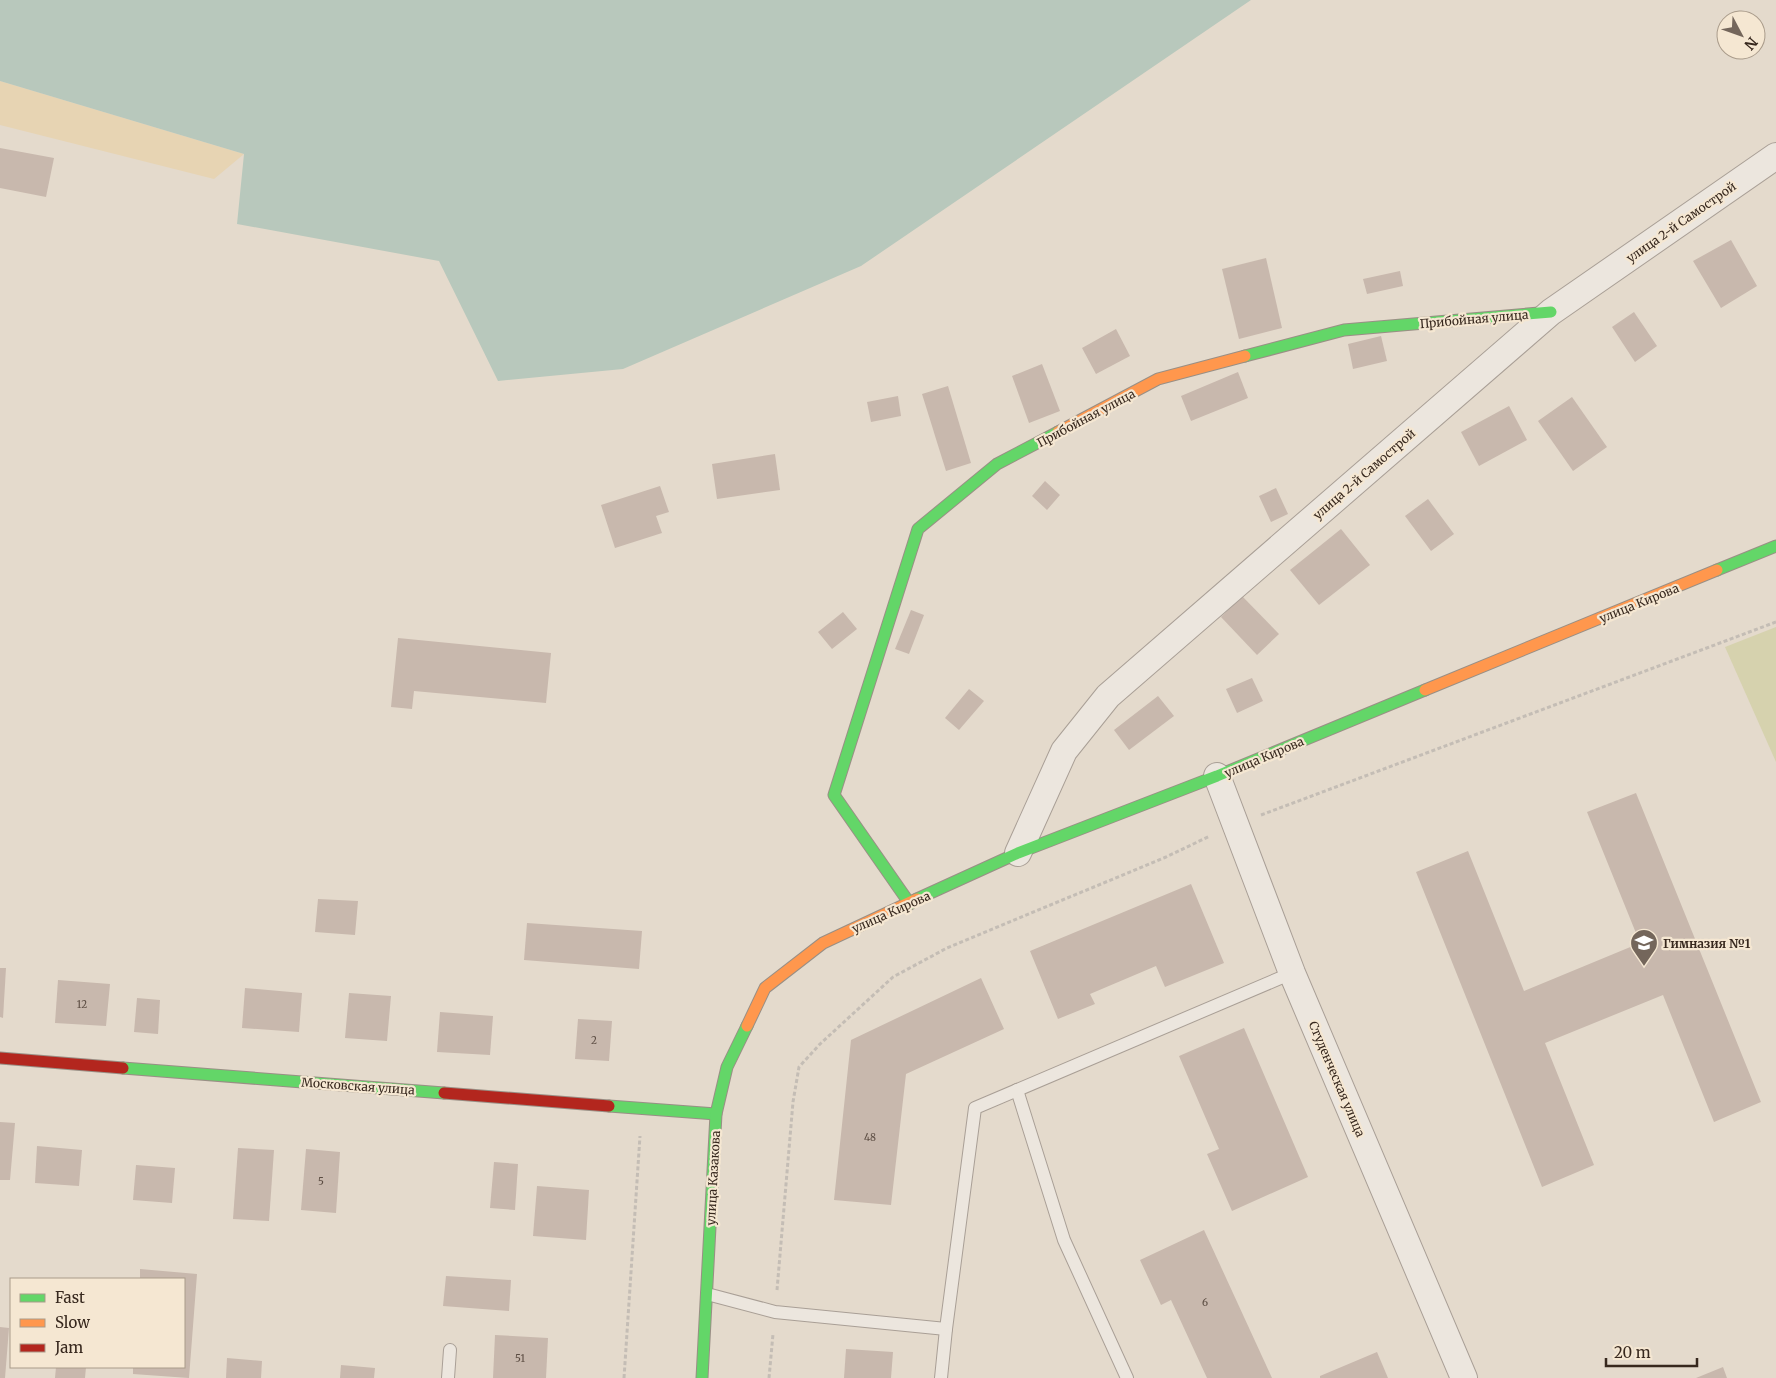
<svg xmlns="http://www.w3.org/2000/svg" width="1776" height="1378" viewBox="0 0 1776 1378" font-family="Merriweather,serif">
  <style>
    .green { fill: #d6d2ae }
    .sand { fill: #e7d4b3 }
    .water { fill: #b8c8bc }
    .building { fill: #c8b8ad }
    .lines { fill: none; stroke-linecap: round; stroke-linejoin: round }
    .lane-casing { stroke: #a99f96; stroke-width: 14 }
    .street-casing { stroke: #a99f96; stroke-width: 28 }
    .fast-casing { stroke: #998f85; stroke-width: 13 }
    .slow-casing { stroke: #998f85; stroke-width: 13 }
    .jam-casing { stroke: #998f85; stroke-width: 13 }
    .path { stroke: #c4bdb5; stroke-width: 3; stroke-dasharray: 4 2.5; stroke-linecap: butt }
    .lane { stroke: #ece6de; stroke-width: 12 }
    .street { stroke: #ece6de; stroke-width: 26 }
    .fast { stroke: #63d668; stroke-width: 11 }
    .slow { stroke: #ff974d; stroke-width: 11 }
    .jam { stroke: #b3261e; stroke-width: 11 }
    .labels { text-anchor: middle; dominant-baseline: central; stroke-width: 4.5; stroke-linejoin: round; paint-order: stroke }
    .number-label { font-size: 10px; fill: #5b4c42 }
    .street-label { font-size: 12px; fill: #37281e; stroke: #f5e7d2 }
    .poi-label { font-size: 12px; font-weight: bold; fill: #37281e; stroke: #f5e7d2; text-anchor: start }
  </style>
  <rect width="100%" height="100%" fill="#e4dacc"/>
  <polygon class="green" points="1776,627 1776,762 1725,647"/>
  <polygon class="sand" points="0,81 244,154 214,179 0,125"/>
  <polygon class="water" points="0,0 1251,0 861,266 623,369 498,381 439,261 237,224 244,154 0,81"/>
  <g class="building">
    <polygon points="0,148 54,158 46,197 0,188"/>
    <polygon points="1731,240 1757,286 1721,308 1693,261"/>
    <polygon points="1266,258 1282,328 1239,339 1222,269"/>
    <polygon points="1400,271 1403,286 1367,294 1363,279"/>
    <polygon points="1634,312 1657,346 1635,362 1612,327"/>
    <polygon points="1116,329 1130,356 1096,374 1082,348"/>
    <polygon points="1381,336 1387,361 1353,369 1348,344"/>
    <polygon points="1042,364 1060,411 1029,423 1012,376"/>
    <polygon points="1238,372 1248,398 1191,421 1181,396"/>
    <polygon points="948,386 971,463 946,471 922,394"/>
    <polygon points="898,396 901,416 871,422 867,402"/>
    <polygon points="1572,397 1607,447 1573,471 1538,421"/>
    <polygon points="1509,406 1527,440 1479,466 1461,432"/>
    <polygon points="775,454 780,490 717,499 712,464"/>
    <polygon points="1045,481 1060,495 1047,510 1032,496"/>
    <polygon points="660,486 669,512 656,516 662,533 615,548 601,505"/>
    <polygon points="1276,488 1288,514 1271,522 1259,496"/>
    <polygon points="1428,499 1454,534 1431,551 1405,516"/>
    <polygon points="1341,529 1370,565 1319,605 1290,570"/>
    <polygon points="1242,596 1279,634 1257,655 1221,617"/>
    <polygon points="911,610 924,615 909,654 895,649"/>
    <polygon points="843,612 857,629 832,649 818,632"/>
    <polygon points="398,638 551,653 546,703 414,691 412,709 391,707"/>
    <polygon points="1252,678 1263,701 1237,713 1226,689"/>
    <polygon points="969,689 984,701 959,730 945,718"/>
    <polygon points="1158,696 1174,716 1129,750 1114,730"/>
    <polygon points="1636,793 1761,1102 1714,1122 1663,995 1545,1043 1594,1165 1542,1187 1416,872 1468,851 1524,991 1640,943 1587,812"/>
    <polygon points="1191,884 1224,963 1165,987 1156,966 1090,994 1095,1004 1058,1019 1030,951"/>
    <polygon points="318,899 358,901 355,935 315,932"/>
    <polygon points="527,923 642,931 639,969 524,960"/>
    <polygon points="0,968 6,968 3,1018 0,1017"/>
    <polygon points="981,978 1004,1029 906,1074 891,1205 834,1200 851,1040"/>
    <polygon points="58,980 110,984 106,1026 55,1023"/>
    <polygon points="245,988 302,993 299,1032 242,1028"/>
    <polygon points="349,993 391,996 387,1041 345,1038"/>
    <polygon points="137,998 160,1000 158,1034 134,1032"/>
    <polygon points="440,1012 493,1016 490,1055 437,1052"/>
    <polygon points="578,1019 612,1021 609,1061 575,1059"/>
    <polygon points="1244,1028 1308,1177 1232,1211 1207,1154 1219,1149 1179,1056"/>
    <polygon points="0,1122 15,1123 10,1180 0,1180"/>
    <polygon points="37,1146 82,1150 79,1186 35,1183"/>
    <polygon points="238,1148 274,1150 269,1221 233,1219"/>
    <polygon points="306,1149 340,1152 336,1213 301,1210"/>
    <polygon points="494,1162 518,1164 515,1210 490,1208"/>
    <polygon points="136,1165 175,1168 172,1203 133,1200"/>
    <polygon points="537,1186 589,1190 586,1240 533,1236"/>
    <polygon points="1204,1230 1272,1378 1207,1378 1171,1300 1161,1305 1140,1260"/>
    <polygon points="140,1269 197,1274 189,1378 133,1374 133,1367 184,1367 184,1279 140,1279"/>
    <polygon points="446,1276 511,1280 509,1311 443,1306"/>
    <polygon points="0,1327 9,1328 5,1378 0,1378"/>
    <polygon points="495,1335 548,1338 546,1378 493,1378"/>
    <polygon points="846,1349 893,1352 891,1378 844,1378"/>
    <polygon points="1377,1352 1388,1378 1320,1378 1320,1376"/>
    <polygon points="227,1358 262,1361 261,1378 226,1378"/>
    <polygon points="341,1365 375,1368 374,1378 340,1378"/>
    <polygon points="56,1367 86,1367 85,1378 55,1378"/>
    <polygon points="1723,1367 1727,1378 1696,1378"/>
  </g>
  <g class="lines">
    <defs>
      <g id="lane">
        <polyline points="1017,1090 1064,1240 1127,1378"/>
        <polyline points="707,1294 775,1312 946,1329 975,1108 1292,973"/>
        <polyline points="448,1378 450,1350"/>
        <polyline points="941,1378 946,1329"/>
      </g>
      <g id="street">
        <polyline points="1217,776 1292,973 1464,1378"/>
        <polyline points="1018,853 1064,751 1108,696 1551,312 1776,156"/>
      </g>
      <g id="fast">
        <polyline points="1245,356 1344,330 1551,312"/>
        <polyline points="1717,570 1776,546"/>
        <polyline points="917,899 1018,853 1217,776 1425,690"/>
        <polyline points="910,904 834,795 918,529 997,464 1058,432"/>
        <polyline points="123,1068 444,1093"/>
        <polyline points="609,1106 716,1114"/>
        <polyline points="702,1378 716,1114 727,1067 747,1026"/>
      </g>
      <g id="slow">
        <polyline points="1058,432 1158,379 1245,356"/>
        <polyline points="1425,690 1717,570"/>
        <polyline points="747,1026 765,988 823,943 917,899"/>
      </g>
      <g id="jam">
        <polyline points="0,1058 123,1068"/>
        <polyline points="444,1093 609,1106"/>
      </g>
    </defs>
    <use href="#lane" class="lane-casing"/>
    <use href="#street" class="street-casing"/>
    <use href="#fast" class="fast-casing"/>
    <use href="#slow" class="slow-casing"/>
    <use href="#jam" class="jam-casing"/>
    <g class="path">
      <polyline points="1261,815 1776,622"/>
      <polyline points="777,1290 793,1102 799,1067 820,1044 893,977 947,948 1166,857 1210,836"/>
      <polyline points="624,1378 640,1136"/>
      <polyline points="769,1378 773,1334"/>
    </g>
    <use href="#lane" class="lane"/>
    <use href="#street" class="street"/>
    <use href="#fast" class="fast"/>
    <use href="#slow" class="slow"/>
    <use href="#jam" class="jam"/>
  </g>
  <defs>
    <symbol id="school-pin" viewBox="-11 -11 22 30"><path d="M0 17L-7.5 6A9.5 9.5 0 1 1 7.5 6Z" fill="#74665b" stroke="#f5e7d2"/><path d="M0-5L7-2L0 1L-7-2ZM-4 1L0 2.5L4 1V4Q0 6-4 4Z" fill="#fff"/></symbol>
  </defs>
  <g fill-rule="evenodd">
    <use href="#school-pin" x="1628" y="927" width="32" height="43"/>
  </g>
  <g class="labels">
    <g class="number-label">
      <text x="82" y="1004">12</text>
      <text x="594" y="1040">2</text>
      <text x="870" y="1137">48</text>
      <text x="321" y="1181">5</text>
      <text x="1205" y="1302">6</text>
      <text x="520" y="1358">51</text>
    </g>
    <g class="street-label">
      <text transform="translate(1681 222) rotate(-35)">улица 2-й Самострой</text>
      <text transform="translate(1474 319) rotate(-5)">Прибойная улица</text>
      <text transform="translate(1086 418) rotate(-28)">Прибойная улица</text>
      <text transform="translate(1364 474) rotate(-41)">улица 2-й Самострой</text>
      <text transform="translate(1639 603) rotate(-22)">улица Кирова</text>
      <text transform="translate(1264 757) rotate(-23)">улица Кирова</text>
      <text transform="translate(891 912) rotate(-24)">улица Кирова</text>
      <text transform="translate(1337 1079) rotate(67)">Студенческая улица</text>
      <text transform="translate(358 1086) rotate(4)">Московская улица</text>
      <text transform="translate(713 1178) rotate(-87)">улица Казакова</text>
    </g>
    <g class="poi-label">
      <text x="1663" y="943">Гимназия №1</text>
    </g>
  </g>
  <rect x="10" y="1278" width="175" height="90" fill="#f5e7d2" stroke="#a99b8a"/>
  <rect x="20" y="1294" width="25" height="8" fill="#63d668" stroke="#a99b8a"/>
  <text x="55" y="1303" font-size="15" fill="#37281e">Fast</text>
  <rect x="20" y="1319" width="25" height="8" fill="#ff974d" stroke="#a99b8a"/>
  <text x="55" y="1328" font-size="15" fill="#37281e">Slow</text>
  <rect x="20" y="1344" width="25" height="8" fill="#b3261e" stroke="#a99b8a"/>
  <text x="55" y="1353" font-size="15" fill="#37281e">Jam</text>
  <g transform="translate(1741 35) rotate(131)"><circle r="24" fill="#f5e7d2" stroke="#a99b8a"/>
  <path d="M0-4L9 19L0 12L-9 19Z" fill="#74665b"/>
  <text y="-8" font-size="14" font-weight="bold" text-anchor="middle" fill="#37281e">N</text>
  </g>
  <path d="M1606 1358v8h91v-8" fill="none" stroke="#37281e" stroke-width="2.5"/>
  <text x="1614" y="1358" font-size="15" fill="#37281e" stroke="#f5e7d2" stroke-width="4" paint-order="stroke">20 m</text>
</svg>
